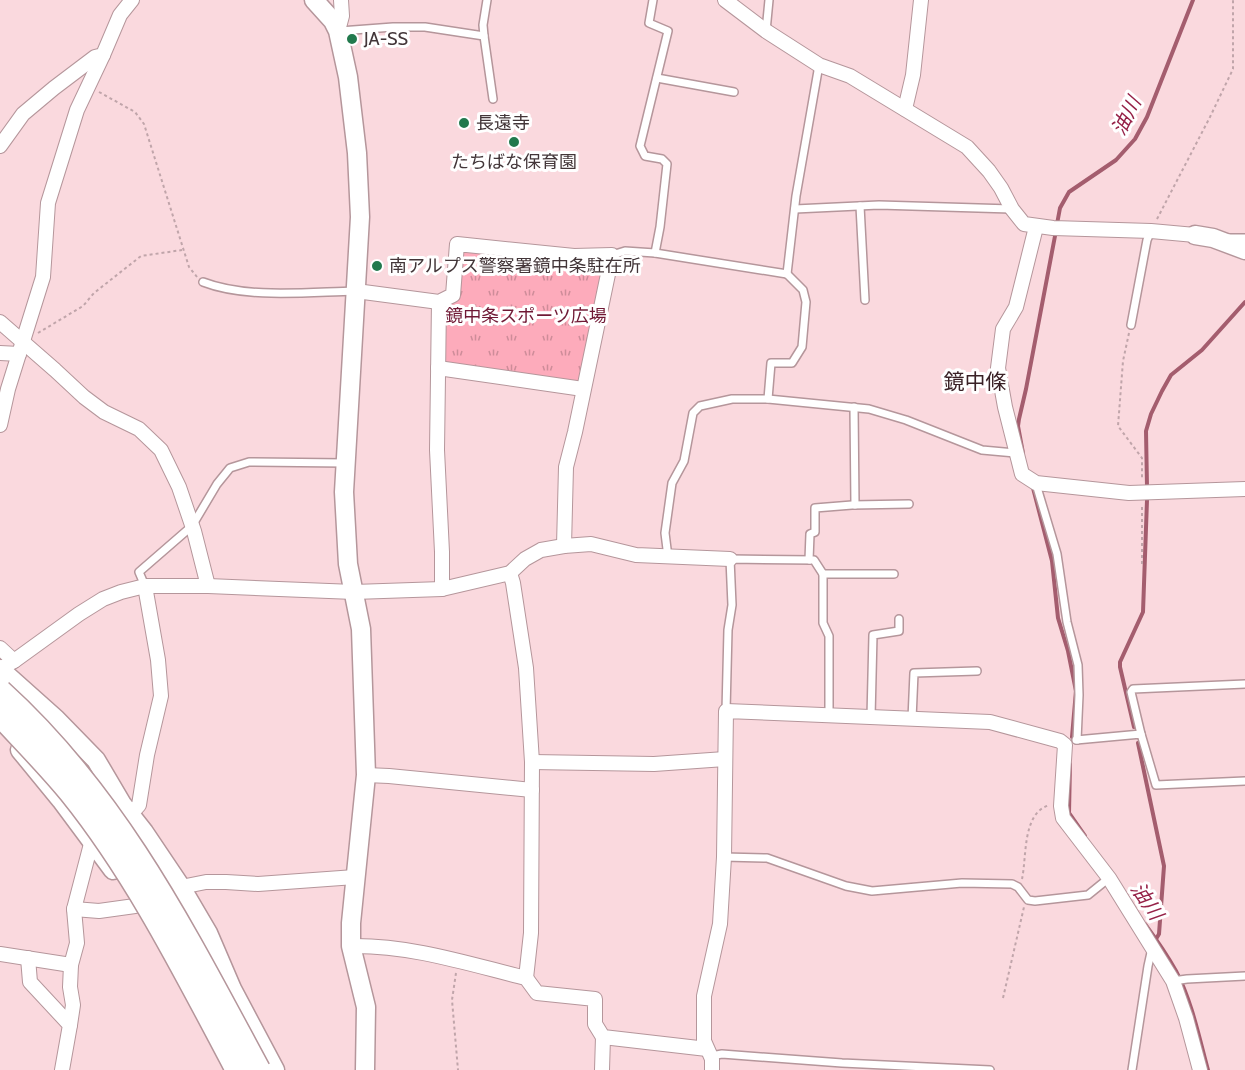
<svg xmlns="http://www.w3.org/2000/svg" width="1245" height="1070" viewBox="0 0 1245 1070" font-family="Cabin,'Noto Sans JP',sans-serif">
  <style>
    .park { fill: url(#park-tufts) }
    .lines { fill: none; stroke-linecap: round; stroke-linejoin: round }
    .stream { stroke: #a45d6e; stroke-width: 4 }
    .lane-casing { stroke: #b5969b; stroke-width: 10 }
    .street-casing { stroke: #b5969b; stroke-width: 16 }
    .secondary-casing { stroke: #b5969b; stroke-width: 21 }
    .path { stroke: #c0a5aa; stroke-width: 2; stroke-dasharray: 3 3; stroke-linecap: butt }
    .lane { stroke: #fff; stroke-width: 7 }
    .street { stroke: #fff; stroke-width: 14 }
    .secondary { stroke: #fff; stroke-width: 18 }
    .highway-bridge-casing { stroke: #b5969b; stroke-width: 27; stroke-linecap: butt }
    .highway-bridge { stroke: #fff; stroke-width: 24 }
    .poi-dot { fill: #22794d; stroke: #fff; stroke-width: 2 }
    .labels { text-anchor: middle; dominant-baseline: central; stroke-width: 6; stroke-linejoin: round; paint-order: stroke }
    .poi-label { font-size: 18px; fill: #433639; stroke: #fff; text-anchor: start }
    .park-label { font-size: 18px; fill: #701935; stroke: #fff }
    .water-label { font-size: 20px; font-style: italic; fill: #962248; stroke: #fff }
    .quarter-label { font-size: 21px; fill: #3a2126; stroke: #fff }
  </style>
  <defs>
    <pattern id="park-tufts" width="24" height="20" patternUnits="userSpaceOnUse" patternTransform="scale(1.5)"><rect width="24" height="20" fill="#fdabbb"/><path d="M3 7l-1-3M5 7V3M7 7l1-3M15 17l-1-3M17 17v-4M19 17l1-3" fill="none" stroke="#ce8c99"/></pattern>
  </defs>
  <rect width="100%" height="100%" fill="#fad9de"/>
  <polygon class="park" points="457,244 611,261 583,389 438,368 439,302 453,295"/>
  <g class="lines">
    <g class="stream">
      <polyline points="1057,224 1060,208 1069,192 1116,160 1135,139 1147,117 1193,0"/>
      <polyline points="1023,453 1018,426 1019,419 1026,389 1055,236"/>
      <polyline points="1147,487 1146,431 1151,414 1162,391 1171,375 1202,350 1245,302"/>
      <polyline points="1033,488 1052,561 1058,618 1068,651 1076,691 1072,737"/>
      <polyline points="1134,727 1120,667 1120,662 1143,612 1147,500"/>
      <polyline points="1138,743 1164,866 1159,934 1156,939"/>
      <polyline points="1070,764 1069,813 1085,836"/>
      <path d="M1145,924C1156,939 1167,955 1176,971C1192,1002 1199,1037 1208,1070"/>
    </g>
    <defs>
      <g id="lane">
        <polyline points="487,0 483,25 484,36 493,99"/>
        <polyline points="653,0 649,23 668,31 640,146 645,156 662,159 667,164 660,227 655,253"/>
        <polyline points="340,31 393,27 425,27 484,36"/>
        <polyline points="766,31 769,0"/>
        <polyline points="657,78 734,92"/>
        <polyline points="860,206 865,300"/>
        <polyline points="795,209 879,205 1011,209"/>
        <polyline points="1227,238 1245,238"/>
        <polyline points="612,255 625,251 655,253 787,274 796,196 819,65"/>
        <path d="M203,282C247,299 308,292 355,291"/>
        <polyline points="1131,325 1147,240 1151,231"/>
        <polyline points="768,399 771,363 792,363 802,347 806,302 803,290 787,274"/>
        <polyline points="854,407 855,505"/>
        <polyline points="1036,484 1057,554 1067,622 1078,665 1079,695 1077,740"/>
        <polyline points="668,557 665,533 672,483 684,461 693,413 700,406 732,399 768,399 869,409 906,420 982,450 1015,453"/>
        <polyline points="809,560 810,534 815,532 815,508 852,505 909,504"/>
        <polyline points="823,574 894,574"/>
        <polyline points="145,586 139,572 192,526 217,484 230,468 249,462 345,463"/>
        <polyline points="726,711 728,630 732,605 730,559 814,560 823,574 823,623 829,636 829,716"/>
        <polyline points="871,717 873,635 899,631 899,619"/>
        <polyline points="912,719 914,673 977,671"/>
        <polyline points="1141,734 1131,692 1133,689 1245,684"/>
        <polyline points="1076,740 1141,734 1156,785 1245,781"/>
        <polyline points="724,857 767,858 846,886 872,891 962,883 1012,884 1018,887 1028,900 1035,901 1088,895 1109,878"/>
        <polyline points="1173,981 1187,979 1245,976"/>
        <polyline points="711,1056 722,1054 842,1063 990,1070"/>
        <polyline points="1132,1070 1148,966 1152,948"/>
      </g>
      <g id="street">
        <polyline points="725,0 766,31 819,65 850,76 967,147 989,171 1001,188 1012,209 1024,224 1053,228 1151,231 1195,235"/>
        <polyline points="338,31 342,16 341,0"/>
        <polyline points="905,109 913,75 921,0"/>
        <polyline points="0,146 23,114 54,88 95,57 103,55 120,15 132,0"/>
        <polyline points="1036,227 1016,307 1003,329 998,368 1005,407 1022,474 1036,483 1129,493 1245,489"/>
        <polyline points="356,291 439,302 453,295 457,244 574,256 612,255 575,432 566,467 564,546"/>
        <polyline points="439,302 437,450 442,552 442,589"/>
        <polyline points="0,322 55,370 84,397 104,412 139,429 161,450 179,487 194,531 208,586"/>
        <polyline points="0,353 19,354"/>
        <polyline points="438,368 583,389"/>
        <polyline points="0,425 8,389 43,277 48,203 77,110 103,55"/>
        <polyline points="510,573 513,583 526,668 532,762 531,933 526,978"/>
        <polyline points="0,648 14,661"/>
        <polyline points="0,669 14,661 79,614 103,599 121,592 145,586 208,586 354,592 442,589 510,573 525,559 541,550 564,546 591,544 636,555 730,559"/>
        <polyline points="532,762 654,764 725,759"/>
        <polyline points="366,775 389,776 532,790"/>
        <polyline points="123,818 130,815 139,805 147,755 161,696 158,660 145,586"/>
        <polyline points="74,909 99,911 135,906 181,887 206,882 226,882 258,884 355,877"/>
        <path d="M351,946C411,945 469,964 526,978L537,993L595,999V1024L603,1037L707,1049"/>
        <polyline points="0,954 71,965 77,943 74,909 92,840 95,837"/>
        <polyline points="28,958 30,982 70,1025 62,1070"/>
        <polyline points="70,1025 73,1005 70,987 71,965"/>
        <polyline points="602,1070 603,1037"/>
        <polyline points="712,1070 712,1059 704,1041 704,996 720,924 724,857 726,711 990,722 1060,741 1065,745 1061,806 1063,818 1109,878 1173,981 1186,1018 1200,1070"/>
      </g>
      <g id="secondary">
        <polyline points="314,0 333,21 338,31 348,77 357,153 360,217 344,492 348,564 361,629 366,775 351,923 351,946 366,1007 365,1070"/>
        <polyline points="1195,235 1213,238 1245,250"/>
        <polyline points="0,669 56,719 96,760 122,804 144,832 181,887 208,933 232,989 275,1070"/>
        <polyline points="20,750 61,800 113,870"/>
      </g>
    </defs>
    <use href="#lane" class="lane-casing"/>
    <use href="#street" class="street-casing"/>
    <use href="#secondary" class="secondary-casing"/>
    <g class="path">
      <polyline points="99,92 135,112 144,124 189,267 197,277"/>
      <polyline points="1157,219 1210,117 1233,69 1233,0"/>
      <polyline points="38,333 83,306 94,293 141,256 182,250"/>
      <polyline points="1129,333 1123,361 1118,426 1142,458 1142,480"/>
      <polyline points="1142,564 1142,504"/>
      <path d="M1022,879C1027,856 1022,812 1050,805"/>
      <polyline points="456,973 452,1000 458,1070"/>
      <polyline points="1003,998 1024,907"/>
    </g>
    <use href="#lane" class="lane"/>
    <use href="#street" class="street"/>
    <use href="#secondary" class="secondary"/>
    <defs>
      <g id="highway-bridge">
        <path d="M0,692C117,798 184,933 258,1070"/>
        <path d="M0,714C24,740 49,765 71,792C138,875 188,976 238,1070"/>
      </g>
    </defs>
    <use href="#highway-bridge" class="highway-bridge-casing"/>
    <use href="#highway-bridge" class="highway-bridge"/>
  </g>
  <g class="poi-dot">
    <circle cx="352" cy="39" r="6"/>
    <circle cx="464" cy="123" r="6"/>
    <circle cx="514" cy="142" r="6"/>
    <circle cx="377" cy="266" r="6"/>
  </g>
  <g class="labels">
    <g class="poi-label">
      <text x="364" y="39">JA-SS</text>
      <text x="476" y="123">長遠寺</text>
      <text x="514" y="162" text-anchor="middle">たちばな保育園</text>
      <text x="389" y="266">南アルプス警察署鏡中条駐在所</text>
    </g>
    <g class="park-label">
      <text x="526" y="316">鏡中条スポーツ広場</text>
    </g>
    <g class="water-label">
      <text transform="translate(1126 116) rotate(-63)">油川</text>
      <text transform="translate(1147 901) rotate(56)">油川</text>
    </g>
    <g class="quarter-label">
      <text x="975" y="381">鏡中條</text>
    </g>
  </g>
</svg>
